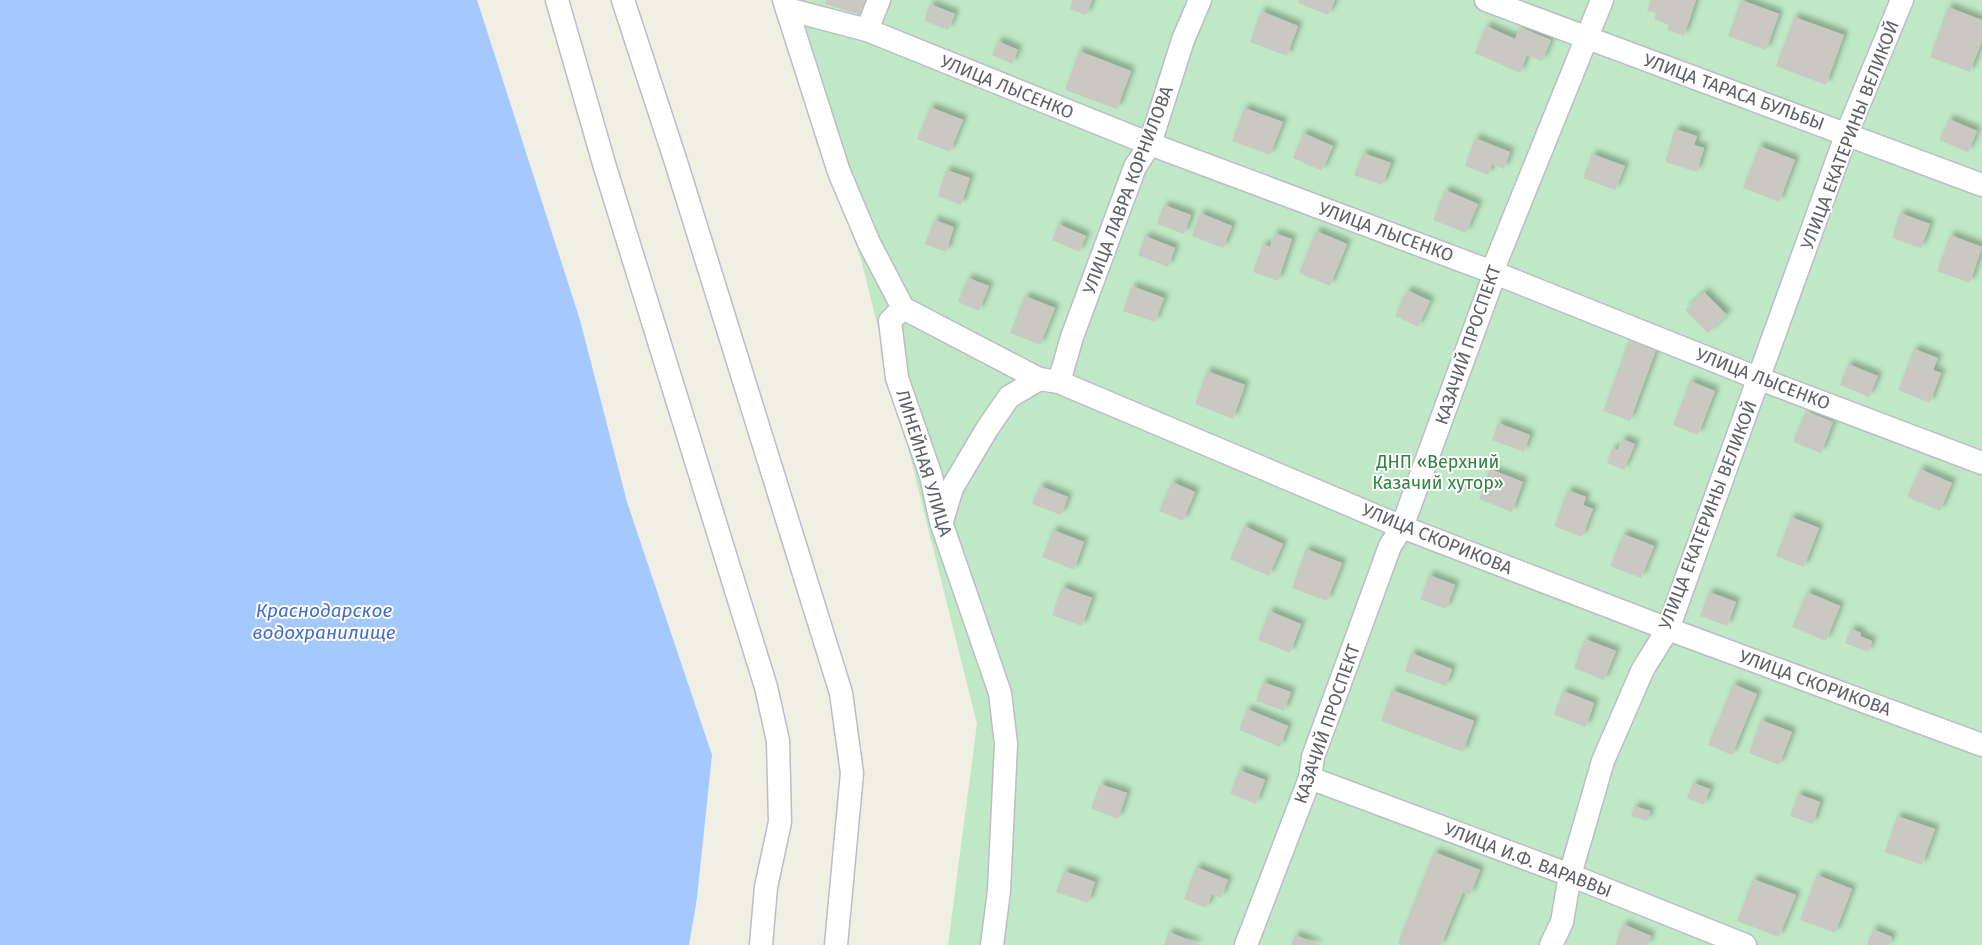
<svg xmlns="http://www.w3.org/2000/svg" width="1982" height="945" viewBox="0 0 1982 945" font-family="'Fira Sans',sans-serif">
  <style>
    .green { fill: #bfe8c6 }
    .water { fill: #a5c8ff }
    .building { fill: #cac9c1; filter: url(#shadow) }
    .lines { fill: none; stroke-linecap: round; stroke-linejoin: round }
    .minor-casing { stroke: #bcbdc4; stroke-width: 25 }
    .minor { stroke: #fff; stroke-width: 22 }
    .labels { text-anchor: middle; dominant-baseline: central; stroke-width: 4; stroke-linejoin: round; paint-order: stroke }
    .street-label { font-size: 18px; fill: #5c5f66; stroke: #fff }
    .park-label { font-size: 18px; fill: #308241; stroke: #fff }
    .water-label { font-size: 19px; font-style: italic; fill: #406cca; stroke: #fff }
  </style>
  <defs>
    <filter id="shadow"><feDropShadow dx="4.5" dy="-4.5" stdDeviation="2.5" flood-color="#0004"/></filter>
  </defs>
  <rect width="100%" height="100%" fill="#efefe4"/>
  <polygon class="green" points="783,0 1982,0 1982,945 948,945 977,724 861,259 842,204"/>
  <polygon class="water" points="0,0 477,0 580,320 627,502 712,755 697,898 689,945 0,945"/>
  <g class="building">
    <polygon points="826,0 869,0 864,16 825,4"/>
    <polygon points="1073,0 1092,0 1086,15 1070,9"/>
    <polygon points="1299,0 1335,0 1328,15 1298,3"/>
    <polygon points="1651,0 1696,0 1684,36 1667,30 1669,25 1654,19 1656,13 1647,11"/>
    <polygon points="1741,0 1779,14 1766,50 1728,36"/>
    <polygon points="930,4 955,14 948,30 924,21"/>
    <polygon points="1948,7 1982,20 1982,40 1970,72 1930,57"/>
    <polygon points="1261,11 1298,26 1287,56 1250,42"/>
    <polygon points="1794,17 1844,35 1826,85 1776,66"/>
    <polygon points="1486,26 1515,39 1520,27 1551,40 1542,61 1527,55 1520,73 1475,53"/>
    <polygon points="998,41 1018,50 1012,64 992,55"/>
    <polygon points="1079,51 1131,71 1117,109 1065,90"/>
    <polygon points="930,107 963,120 950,152 917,139"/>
    <polygon points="1244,108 1283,122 1270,155 1232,141"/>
    <polygon points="1949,119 1977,131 1968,152 1939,140"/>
    <polygon points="1675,129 1697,136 1694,145 1704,148 1697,172 1665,162"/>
    <polygon points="1303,133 1333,146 1322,171 1293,158"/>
    <polygon points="1475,138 1510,152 1504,169 1492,164 1488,175 1465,166"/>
    <polygon points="1759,146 1795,160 1779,202 1743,188"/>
    <polygon points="1363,153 1391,163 1382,185 1354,175"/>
    <polygon points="1592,154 1625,166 1615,190 1583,178"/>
    <polygon points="946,170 970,178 961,205 938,196"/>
    <polygon points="1445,190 1478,204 1466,233 1433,220"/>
    <polygon points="1164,205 1191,215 1184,234 1157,224"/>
    <polygon points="1200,213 1232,226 1223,248 1192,236"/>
    <polygon points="1900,213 1930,224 1921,248 1892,238"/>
    <polygon points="934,220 954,227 946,252 925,244"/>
    <polygon points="1058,224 1086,236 1079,252 1052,240"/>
    <polygon points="1316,231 1347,244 1330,286 1299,273"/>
    <polygon points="1274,233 1292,239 1278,281 1253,272 1263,244 1270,247"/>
    <polygon points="1950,235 1982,247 1970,283 1937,271"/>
    <polygon points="1145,236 1175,248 1168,267 1138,255"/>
    <polygon points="968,278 989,286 979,311 958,302"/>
    <polygon points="1132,286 1164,298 1155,322 1123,311"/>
    <polygon points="1407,290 1430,301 1418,327 1395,316"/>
    <polygon points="1704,292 1727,315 1708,333 1685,310"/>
    <polygon points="1025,296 1055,308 1040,345 1010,333"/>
    <polygon points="1629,340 1656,350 1630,421 1603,411"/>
    <polygon points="1914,349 1938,358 1933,370 1941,373 1930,403 1898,390"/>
    <polygon points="1848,364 1878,376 1869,397 1840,385"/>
    <polygon points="1207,371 1245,385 1233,419 1195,404"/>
    <polygon points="1690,381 1715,391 1698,435 1673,425"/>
    <polygon points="1806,411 1833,422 1821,453 1793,442"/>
    <polygon points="1498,423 1530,435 1524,452 1492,440"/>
    <polygon points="1622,439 1635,444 1624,470 1607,463 1612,448 1618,450"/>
    <polygon points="1490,469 1523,482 1512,512 1479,499"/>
    <polygon points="1920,469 1952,483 1940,511 1907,497"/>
    <polygon points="1172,482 1195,492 1183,521 1159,511"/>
    <polygon points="1040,486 1068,497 1061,515 1032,504"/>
    <polygon points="1568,490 1586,497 1583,505 1593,509 1582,537 1554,526"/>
    <polygon points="1791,517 1819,528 1804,567 1776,556"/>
    <polygon points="1244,526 1283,544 1269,576 1230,559"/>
    <polygon points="1053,530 1084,542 1074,570 1042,557"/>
    <polygon points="1623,534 1654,546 1641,578 1610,566"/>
    <polygon points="1306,549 1342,563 1327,601 1292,588"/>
    <polygon points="1429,575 1455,585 1446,609 1420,599"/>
    <polygon points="1062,587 1092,598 1082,626 1052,615"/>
    <polygon points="1709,592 1736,602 1727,626 1700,616"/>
    <polygon points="1807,592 1840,606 1826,641 1792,627"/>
    <polygon points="1269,611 1301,624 1290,653 1258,640"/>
    <polygon points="1851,629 1861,633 1860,636 1872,641 1868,652 1845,643"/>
    <polygon points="1585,639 1616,651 1604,680 1574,668"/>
    <polygon points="1411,653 1452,669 1446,686 1405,671"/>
    <polygon points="1263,682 1291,692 1284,711 1256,701"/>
    <polygon points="1733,684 1757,694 1732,755 1708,745"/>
    <polygon points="1392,690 1474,721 1463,752 1381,721"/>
    <polygon points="1563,691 1594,703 1586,727 1554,715"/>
    <polygon points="1247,709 1288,726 1280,747 1239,730"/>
    <polygon points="1761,720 1792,732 1779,765 1749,753"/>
    <polygon points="1239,770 1265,780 1256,804 1230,794"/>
    <polygon points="1693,783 1710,789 1704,805 1687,798"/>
    <polygon points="1100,784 1127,793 1118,819 1091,809"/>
    <polygon points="1798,794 1820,802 1813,824 1790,816"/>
    <polygon points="1634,806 1650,811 1647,821 1631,816"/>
    <polygon points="1897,816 1935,829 1922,865 1885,852"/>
    <polygon points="1434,852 1480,870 1470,895 1463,892 1441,945 1402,945 1398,943"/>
    <polygon points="1196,867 1228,880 1221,898 1212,894 1206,908 1184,899"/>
    <polygon points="1064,871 1095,882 1088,903 1056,892"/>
    <polygon points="1817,875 1852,889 1835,933 1800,920"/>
    <polygon points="1753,879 1796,895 1779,937 1737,921"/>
    <polygon points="1623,924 1651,936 1647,945 1615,945"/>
    <polygon points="1873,929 1892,937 1889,945 1867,945"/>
    <polygon points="1169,932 1201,945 1164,945"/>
    <polygon points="1295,935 1320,945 1291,945"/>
  </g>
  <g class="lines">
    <defs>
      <g id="minor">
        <polyline points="557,0 605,167 766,687 778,741 780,822 766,887 761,945"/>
        <polyline points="623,0 676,162 841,693 852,773 836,945"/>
        <polyline points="784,0 839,172 869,243 903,308 890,321 897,378 931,476 941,522 1000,693 1006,744 999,891 992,945"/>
        <path d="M1486,0C1651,63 1817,122 1982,185"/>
        <polyline points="787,9 867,30 1150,144 1495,273 1760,379 1982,463"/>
        <polyline points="867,30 879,0"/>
        <polyline points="903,308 1039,379 1059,382 1402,527 1668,629 1982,745"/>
        <polyline points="1059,382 1072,337 1135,167 1150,144 1183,40 1200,0"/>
        <polyline points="942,521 952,488 987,429 1009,397 1039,379"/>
        <polyline points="1310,778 1570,875 1745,945"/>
        <polyline points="1246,945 1310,778 1313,757 1390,546 1402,527 1495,273 1496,262 1602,0"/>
        <polyline points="1551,945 1562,922 1570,875 1603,761 1643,669 1668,629 1847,133 1902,0"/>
      </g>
    </defs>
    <use href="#minor" class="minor-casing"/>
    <use href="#minor" class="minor"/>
  </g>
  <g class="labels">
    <g class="street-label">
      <text transform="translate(1007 87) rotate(22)">УЛИЦА ЛЫСЕНКО</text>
      <text transform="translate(1734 92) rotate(20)">УЛИЦА ТАРАСА БУЛЬБЫ</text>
      <text transform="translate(1850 135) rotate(-69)">УЛИЦА ЕКАТЕРИНЫ ВЕЛИКОЙ</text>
      <text transform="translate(1128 190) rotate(-69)">УЛИЦА ЛАВРА КОРНИЛОВА</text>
      <text transform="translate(1386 232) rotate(20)">УЛИЦА ЛЫСЕНКО</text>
      <text transform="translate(1468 345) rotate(-71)">КАЗАЧИЙ ПРОСПЕКТ</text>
      <text transform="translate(1763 379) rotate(21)">УЛИЦА ЛЫСЕНКО</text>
      <text transform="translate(924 463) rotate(73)">ЛИНЕЙНАЯ УЛИЦА</text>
      <text transform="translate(1708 515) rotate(-69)">УЛИЦА ЕКАТЕРИНЫ ВЕЛИКОЙ</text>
      <text transform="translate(1437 539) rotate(22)">УЛИЦА СКОРИКОВА</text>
      <text transform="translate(1815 683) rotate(20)">УЛИЦА СКОРИКОВА</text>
      <text transform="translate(1327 724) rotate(-71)">КАЗАЧИЙ ПРОСПЕКТ</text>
      <text transform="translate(1528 860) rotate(21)">УЛИЦА И.Ф. ВАРАВВЫ</text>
    </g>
    <g class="park-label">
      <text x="1438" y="462">ДНП «Верхний<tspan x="1438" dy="21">Казачий хутор»</tspan></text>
    </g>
    <g class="water-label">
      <text x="324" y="610">Краснодарское<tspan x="324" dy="22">водохранилище</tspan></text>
    </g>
  </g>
</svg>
